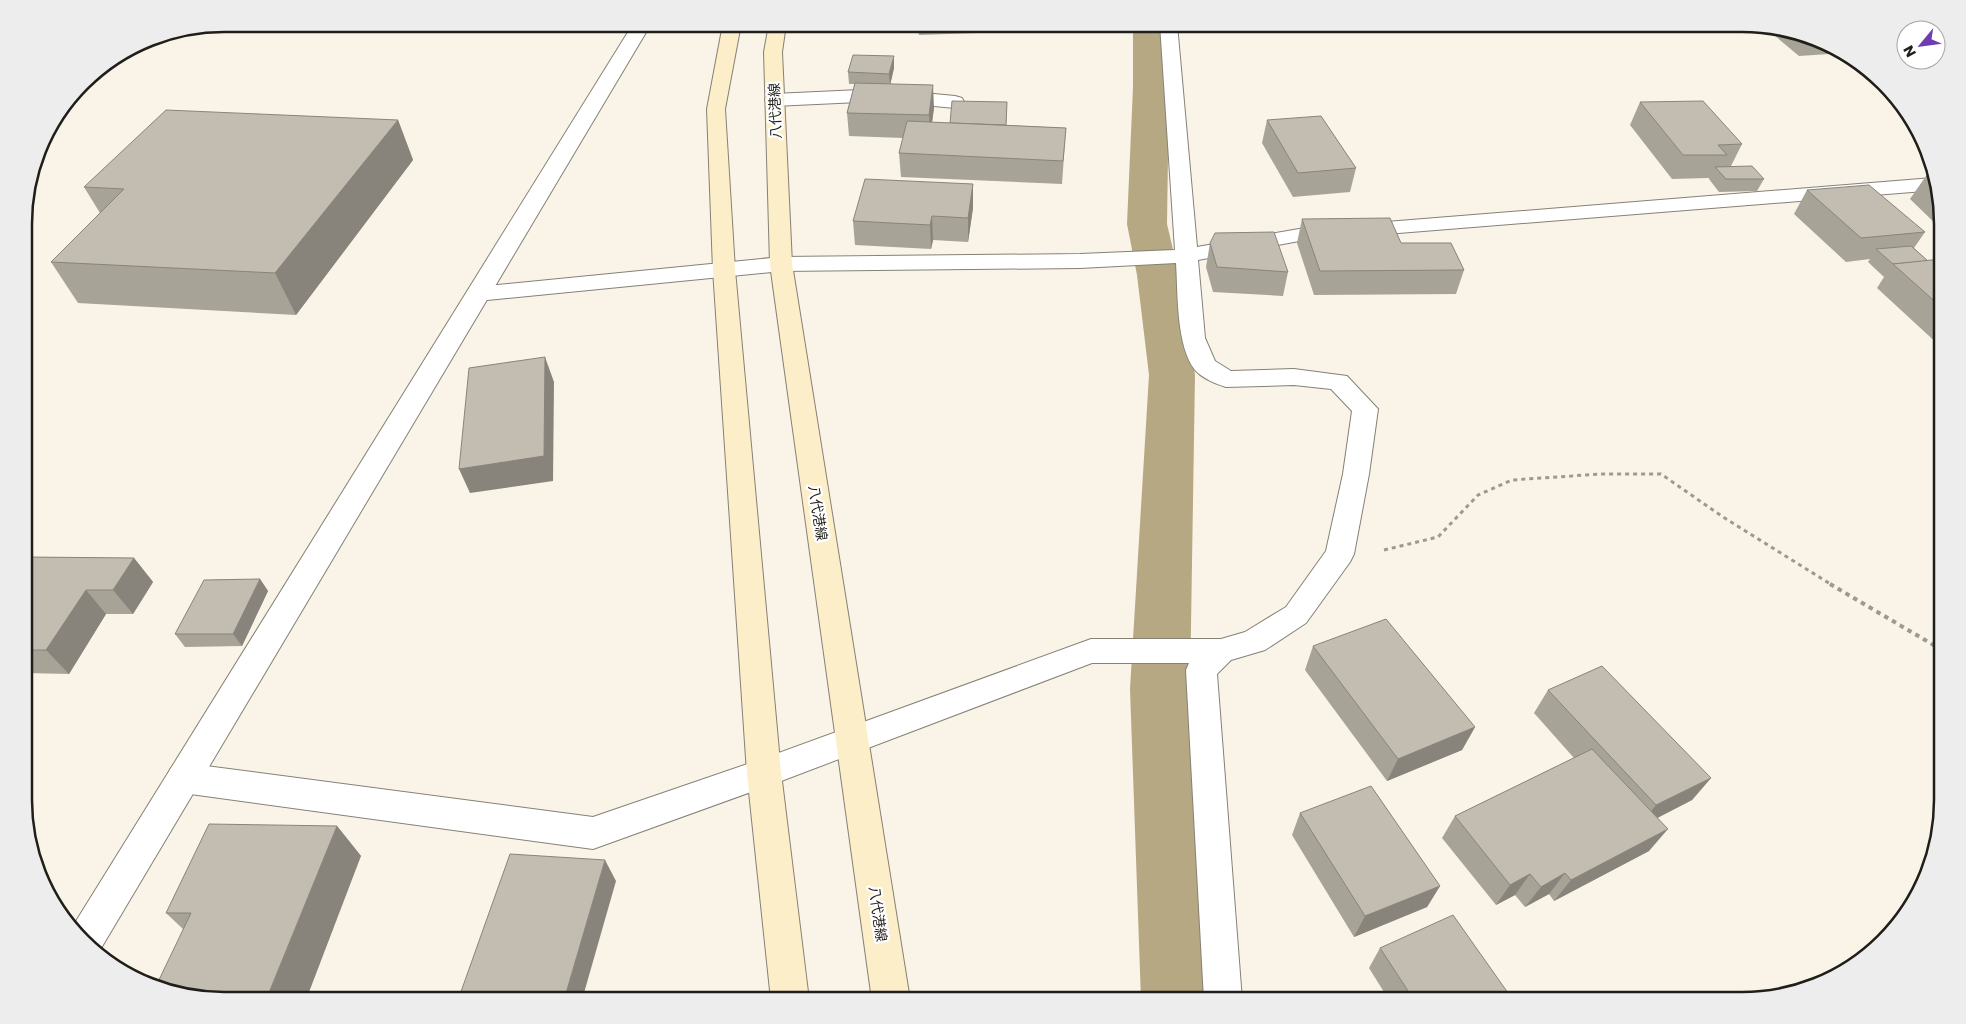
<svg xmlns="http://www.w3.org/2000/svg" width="1966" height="1024" viewBox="0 0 1966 1024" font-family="Poppins,'Noto Sans JP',sans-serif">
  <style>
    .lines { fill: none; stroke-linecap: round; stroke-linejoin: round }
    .canal { fill: #b6a882; fill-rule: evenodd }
    .service-casing { stroke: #858175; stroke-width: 2 }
    .minor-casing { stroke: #858175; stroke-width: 2 }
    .tertiary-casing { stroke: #858175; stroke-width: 2 }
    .secondary-casing { stroke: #858175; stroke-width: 2 }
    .path-far1 { stroke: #9c998f; stroke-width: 3; stroke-dasharray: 4 4; stroke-linecap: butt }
    .path { stroke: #9c998f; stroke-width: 4; stroke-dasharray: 4.5 4.5; stroke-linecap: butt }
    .service { fill: #fff; fill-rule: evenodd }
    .minor { fill: #fff; fill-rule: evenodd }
    .tertiary { fill: #fff; fill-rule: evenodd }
    .secondary { fill: #fbeec8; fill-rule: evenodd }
    .wall { fill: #a7a397 }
    .shaded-wall { fill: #88847b }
    .building { fill: #c2bdb0; stroke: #88847b }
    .labels { text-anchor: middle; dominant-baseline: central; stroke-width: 4.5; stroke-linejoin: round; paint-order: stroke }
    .street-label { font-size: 14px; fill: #201e19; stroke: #fff }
    .rim { fill: none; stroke: #201e19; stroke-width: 2.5 }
  </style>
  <rect width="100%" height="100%" fill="#f9f4e7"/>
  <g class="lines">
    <polygon class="canal" points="1133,24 1165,24 1169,87 1167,224 1179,275 1195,375 1190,689 1213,1000 1141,1000 1130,689 1149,375 1137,275 1127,224 1133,87"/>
    <defs>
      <polygon id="service" points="881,89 955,96 962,98 964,102 962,106 955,108 881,101 774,106 767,104 765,100 767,96 774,94"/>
      <path id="minor" d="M1160,24H1177L1197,247L1299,229L1933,178L1937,190L1299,241L1198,260L1205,338L1215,361L1231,371L1294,369L1347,376L1378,409L1369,474L1354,554L1350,562L1306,623L1265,650L1231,660L1217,674L1242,1000H1204L1186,670L1189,663H1092L776,783L593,849L183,793L171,788L166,778L171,768L183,763L593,817L762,759L1091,639H1221L1245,632L1286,607L1326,551L1343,474L1352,411L1331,389L1294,385L1226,387C1216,384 1202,378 1195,370C1176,346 1178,293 1176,263L1080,268L781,271L477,301L469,299L466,294L469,289L477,287L781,257L1080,254L1175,250Z"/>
      <polygon id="tertiary" points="633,24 651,24 100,950 73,926"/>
      <g id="secondary">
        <polygon points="723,24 741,24 725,109 735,270 781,773 809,1000 771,1000 747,773 713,270 707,109"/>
        <polygon points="769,24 786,24 782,52 792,264 910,1000 872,1000 770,264 764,52"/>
      </g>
    </defs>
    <use href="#service" class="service-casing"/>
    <use href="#minor" class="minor-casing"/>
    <use href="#tertiary" class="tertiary-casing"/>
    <use href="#secondary" class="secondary-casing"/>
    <polyline class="path-far1" points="1384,550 1438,537 1478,495 1512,480 1601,474 1661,474 1723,517 1832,585"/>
    <polyline class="path" points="1830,584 1942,650"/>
    <use href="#service" class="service"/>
    <use href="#minor" class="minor"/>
    <use href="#tertiary" class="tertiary"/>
    <use href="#secondary" class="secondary"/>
  </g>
  <g class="wall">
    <polygon points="917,24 976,24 976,33 919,35"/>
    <polygon points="1768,30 1831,45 1844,53 1799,56"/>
    <polygon points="894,68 890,84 934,108 932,122 950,123 1007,102 1006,125 1066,128 1062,184 901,177 899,153 903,138 849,136 847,113 855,84 849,84 848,72"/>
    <polygon points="1640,102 1742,144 1731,166 1764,179 1757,191 1719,192 1709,179 1709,178 1672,179 1630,125"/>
    <polygon points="398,120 413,160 296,315 78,303 51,262 100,213 84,187"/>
    <polygon points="1267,120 1356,168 1350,192 1293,197 1262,143"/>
    <polygon points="1926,176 1932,176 1941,198 1941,229 1910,199"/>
    <polygon points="973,184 973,208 968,242 933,240 931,249 855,245 853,221"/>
    <polygon points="1807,190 1925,232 1914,248 1928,261 1941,259 1941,347 1877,288 1884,277 1868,262 1870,259 1846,262 1794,214"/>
    <polygon points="1302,219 1401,243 1464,270 1456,294 1314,295 1297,243"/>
    <polygon points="1210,243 1288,272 1283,296 1213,292 1206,267"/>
    <polygon points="25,557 134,558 153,582 133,614 106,614 69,674 25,673"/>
    <polygon points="260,579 268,591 242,646 185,647 175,634"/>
    <polygon points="1313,646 1475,727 1462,750 1387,781 1305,670"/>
    <polygon points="1548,690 1711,778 1692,800 1657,818 1649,851 1554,901 1549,894 1525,907 1515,895 1496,905 1442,838 1455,816 1574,758 1534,713"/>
    <polygon points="1300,813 1440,886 1427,907 1354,937 1292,835"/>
    <polygon points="337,826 361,856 183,929 166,913"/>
    <polygon points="1380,948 1513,1000 1389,1000 1369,968"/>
  </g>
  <g class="shaded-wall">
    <polygon points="894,56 894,68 890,86 889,74"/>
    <polygon points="933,85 934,108 930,138 929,115"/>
    <polygon points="398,120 413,160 296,315 275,273"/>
    <polygon points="973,184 973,208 968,242 968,218"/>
    <polygon points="932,216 933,240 931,249 930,225"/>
    <polygon points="545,357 554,382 553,481 470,493 459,469"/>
    <polygon points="134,558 153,582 133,614 113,590"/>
    <polygon points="260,579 268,591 242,646 233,634"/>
    <polygon points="86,590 106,614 69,674 46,650"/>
    <polygon points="1475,727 1462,750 1387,781 1398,759"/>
    <polygon points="1711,778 1692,800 1638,828 1656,805"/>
    <polygon points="337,826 361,856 306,1000 266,1000"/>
    <polygon points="1668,829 1649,851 1554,901 1571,880"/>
    <polygon points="605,860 616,881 582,1000 564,1000"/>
    <polygon points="1565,873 1549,894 1525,907 1541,887"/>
    <polygon points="1530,874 1515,895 1496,905 1510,885"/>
    <polygon points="1440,886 1427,907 1354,937 1365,916"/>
  </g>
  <g class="building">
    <polygon points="853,55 894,56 889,74 848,72"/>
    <polygon points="855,83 933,85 929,115 847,113"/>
    <polygon points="952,101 1007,102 1006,125 950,123"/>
    <polygon points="1703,101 1742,144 1718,145 1727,155 1683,155 1640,102"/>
    <polygon points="166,110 398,120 275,273 51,262 124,189 84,187"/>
    <polygon points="1321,116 1356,168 1298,173 1267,120"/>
    <polygon points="907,121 1066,128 1063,161 899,153"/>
    <polygon points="1752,166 1764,179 1726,179 1715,167"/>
    <polygon points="1926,176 1932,176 1936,185"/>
    <polygon points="865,179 973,184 968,218 932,216 930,225 853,221"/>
    <polygon points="1869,185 1925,232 1861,238 1807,190"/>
    <polygon points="1390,218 1401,243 1451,243 1464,270 1320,271 1302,219"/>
    <polygon points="1274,232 1288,272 1217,267 1210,243 1215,233"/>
    <polygon points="1911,246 1928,261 1893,264 1876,249"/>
    <polygon points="1941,259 1941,307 1893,264"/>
    <polygon points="545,357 544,456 459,469 469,368"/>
    <polygon points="25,557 134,558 113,590 86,590 46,650 25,650"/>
    <polygon points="260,579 233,634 175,634 204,580"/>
    <polygon points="1386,619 1475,727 1398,759 1313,646"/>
    <polygon points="1602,666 1711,778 1656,805 1548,690"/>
    <polygon points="1592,749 1668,829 1571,880 1565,873 1541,887 1530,874 1510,885 1455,816"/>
    <polygon points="1371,786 1440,886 1365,916 1300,813"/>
    <polygon points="209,824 337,826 266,1000 224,1000 157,984 191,913 166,913"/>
    <polygon points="510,854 605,860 564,1000 458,1000"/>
    <polygon points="1453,915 1513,1000 1414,1000 1380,948"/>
  </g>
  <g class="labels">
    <g class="street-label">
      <text transform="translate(775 111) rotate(-92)">八代港線</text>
      <text transform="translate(818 513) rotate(81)">八代港線</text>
      <text transform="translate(878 914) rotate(82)">八代港線</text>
    </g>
  </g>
  <path d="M0 0H1966V1024H0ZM224 32H1742A192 192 0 0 1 1934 224V800A192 192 0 0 1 1742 992H224A192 192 0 0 1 32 800V224A192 192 0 0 1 224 32Z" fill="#ededed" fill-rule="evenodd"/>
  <path class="rim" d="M224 32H1742A192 192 0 0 1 1934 224V800A192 192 0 0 1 1742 992H224A192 192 0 0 1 32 800V224A192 192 0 0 1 224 32Z"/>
  <g transform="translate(1921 45) rotate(241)"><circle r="24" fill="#ffffff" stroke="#a6a5a3"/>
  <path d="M0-4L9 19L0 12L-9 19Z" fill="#6f3bb2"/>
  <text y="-8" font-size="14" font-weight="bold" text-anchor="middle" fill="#201e19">N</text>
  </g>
</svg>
